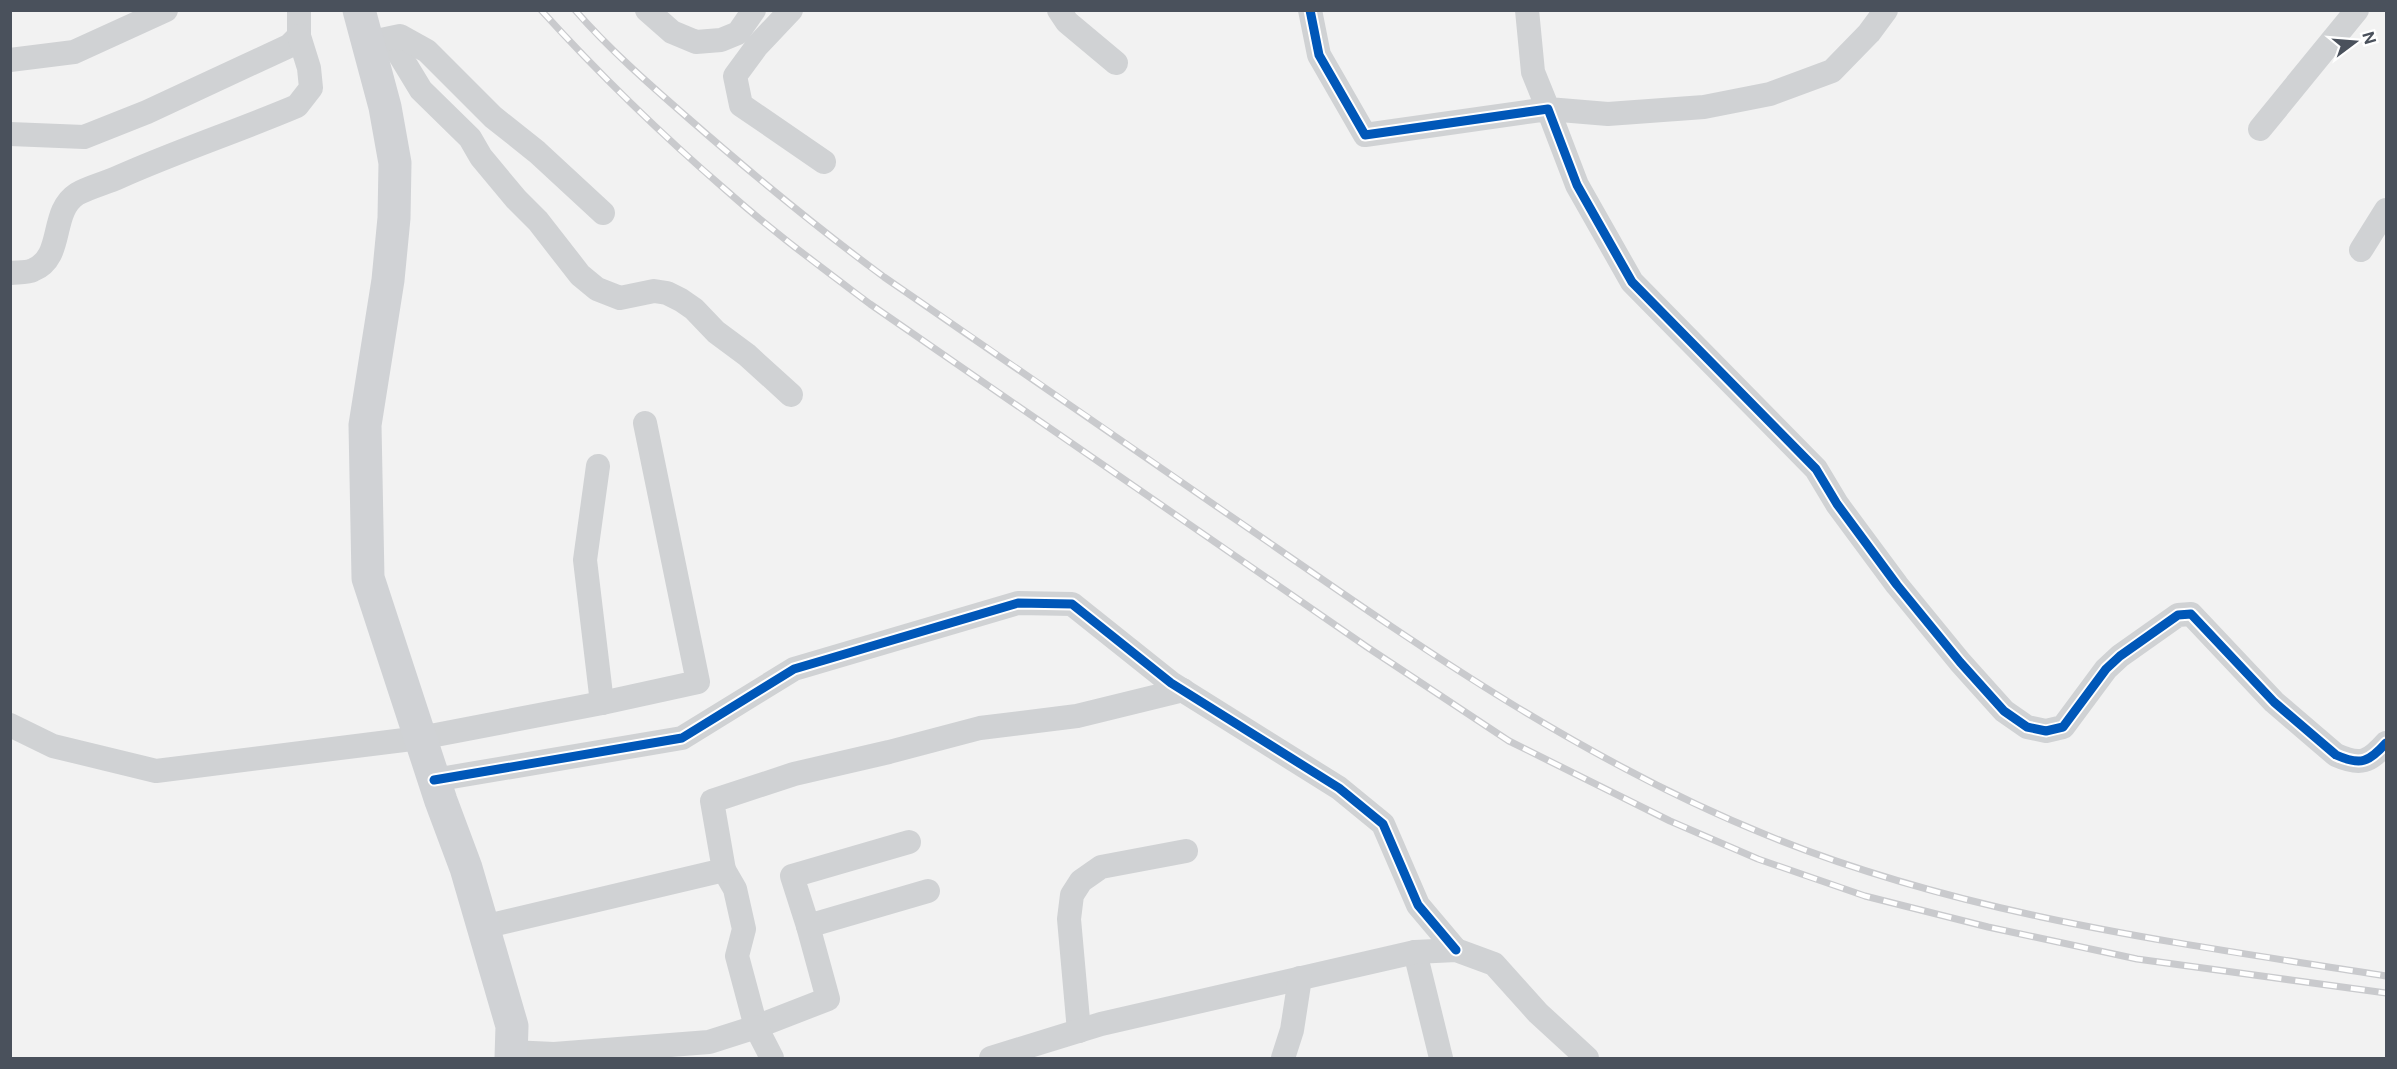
<svg xmlns="http://www.w3.org/2000/svg" width="2397" height="1069" viewBox="0 0 2397 1069" font-family="'Public Sans',sans-serif">
  <style>
    .lines { fill: none; stroke-linecap: round; stroke-linejoin: round }
    .street { stroke: #d0d2d4; stroke-width: 24 }
    .secondary { stroke: #d0d2d5; stroke-width: 33 }
    .rail-casing { stroke: #c9cacd; stroke-width: 7 }
    .rail { stroke: #fff; stroke-width: 4.5; stroke-dasharray: 14; stroke-linecap: butt }
    .cycleway-casing { stroke: #fff; stroke-width: 13 }
    .cycleway { stroke: #0057b8; stroke-width: 9 }
  </style>
  <rect width="100%" height="100%" fill="#f2f2f2"/>
  <g class="lines">
    <g class="street">
      <polyline points="647,10 672,32 696,42 721,40 738,33 754,10"/>
      <polyline points="791,10 757,46 735,76 741,105 824,162"/>
      <polyline points="1059,10 1067,22 1116,63"/>
      <path d="M1310,10L1319,55L1365,135L1548,109L1577,185L1632,282L1816,469L1837,504L1897,585L1960,662L2004,711L2027,727L2046,731L2063,727L2106,669L2120,656L2178,615L2191,614L2274,702L2336,755C2361,766 2369,762 2386,743"/>
      <polyline points="1527,10 1533,72 1548,109 1608,114 1704,107 1770,94 1832,71 1869,33 1886,10"/>
      <polyline points="390,39 421,90 470,138 481,157 516,199 538,221 580,275 597,289 620,298 654,291 667,293 681,300 694,309 716,332 747,355 791,395"/>
      <polyline points="381,40 400,36 427,51 493,117 537,152 603,213"/>
      <polyline points="10,60 74,52 166,10"/>
      <polyline points="2260,129 2357,10"/>
      <polyline points="10,134 84,137 147,112 289,46 299,36 299,10"/>
      <polyline points="2361,250 2386,210"/>
      <path d="M10,273C17,272 27,273 33,270C65,257 49,212 77,194C89,187 106,183 119,177C177,151 238,131 297,106L311,88L309,68L299,36"/>
      <polyline points="598,466 585,560 602,703"/>
      <polyline points="10,725 53,746 156,771 420,738 602,703 698,682 645,423"/>
      <polyline points="434,780 682,738 794,669 1018,603 1072,604 1171,683 1339,788 1383,824 1418,905 1456,950"/>
      <polyline points="724,870 735,889 744,929 737,956 756,1027 828,999 808,926 928,891"/>
      <polyline points="808,926 792,876 909,842"/>
      <polyline points="483,927 724,870 712,801 794,774 889,752 980,728 1077,716 1183,690"/>
      <polyline points="1415,952 1441,1058"/>
      <polyline points="1079,1031 1069,919 1072,895 1081,881 1101,867 1186,851"/>
      <polyline points="511,1052 554,1054 709,1042 756,1027 772,1058"/>
      <polyline points="991,1058 1101,1024 1415,952 1456,950 1494,964 1538,1013 1587,1058"/>
      <polyline points="1283,1058 1292,1030 1300,978"/>
    </g>
    <polyline class="secondary" points="359,10 385,107 395,163 394,218 388,280 365,425 368,578 441,801 466,868 512,1026 511,1058"/>
    <defs>
      <g id="rail">
        <path d="M541,10C599,74 662,135 727,191C772,231 821,267 870,304L1367,647L1509,741L1670,821L1758,859L1865,896L1988,927L2137,959L2386,993"/>
        <path d="M575,10C609,49 649,84 688,118C752,174 815,226 884,277C1014,366 1144,456 1274,546C1431,655 1590,764 1769,836C1966,916 2178,943 2386,976"/>
      </g>
    </defs>
    <use href="#rail" class="rail-casing"/>
    <use href="#rail" class="rail"/>
    <defs>
      <g id="cycleway">
        <path d="M1310,10L1319,55L1365,135L1548,109L1577,185L1632,282L1816,469L1837,504L1897,585L1960,662L2004,711L2027,727L2046,731L2063,727L2106,669L2120,656L2178,615L2191,614L2274,702L2336,755C2361,766 2369,762 2386,743"/>
        <polyline points="434,780 682,738 794,669 1018,603 1072,604 1171,683 1339,788 1383,824 1418,905 1456,950"/>
      </g>
    </defs>
    <use href="#cycleway" class="cycleway-casing"/>
    <use href="#cycleway" class="cycleway"/>
  </g>
  <rect width="2397" height="1069" fill="none" stroke="#4a515c" stroke-width="24"/>
  <g transform="translate(2355 42) rotate(74)" stroke="#ffffff" stroke-width="4.5" paint-order="stroke">
  <path d="M0-4.5L10 22L0 15L-10 22Z" fill="#4a515c"/>
  <text y="-9" font-size="16" font-weight="bold" text-anchor="middle" fill="#4a515c">N</text>
  </g>
</svg>
